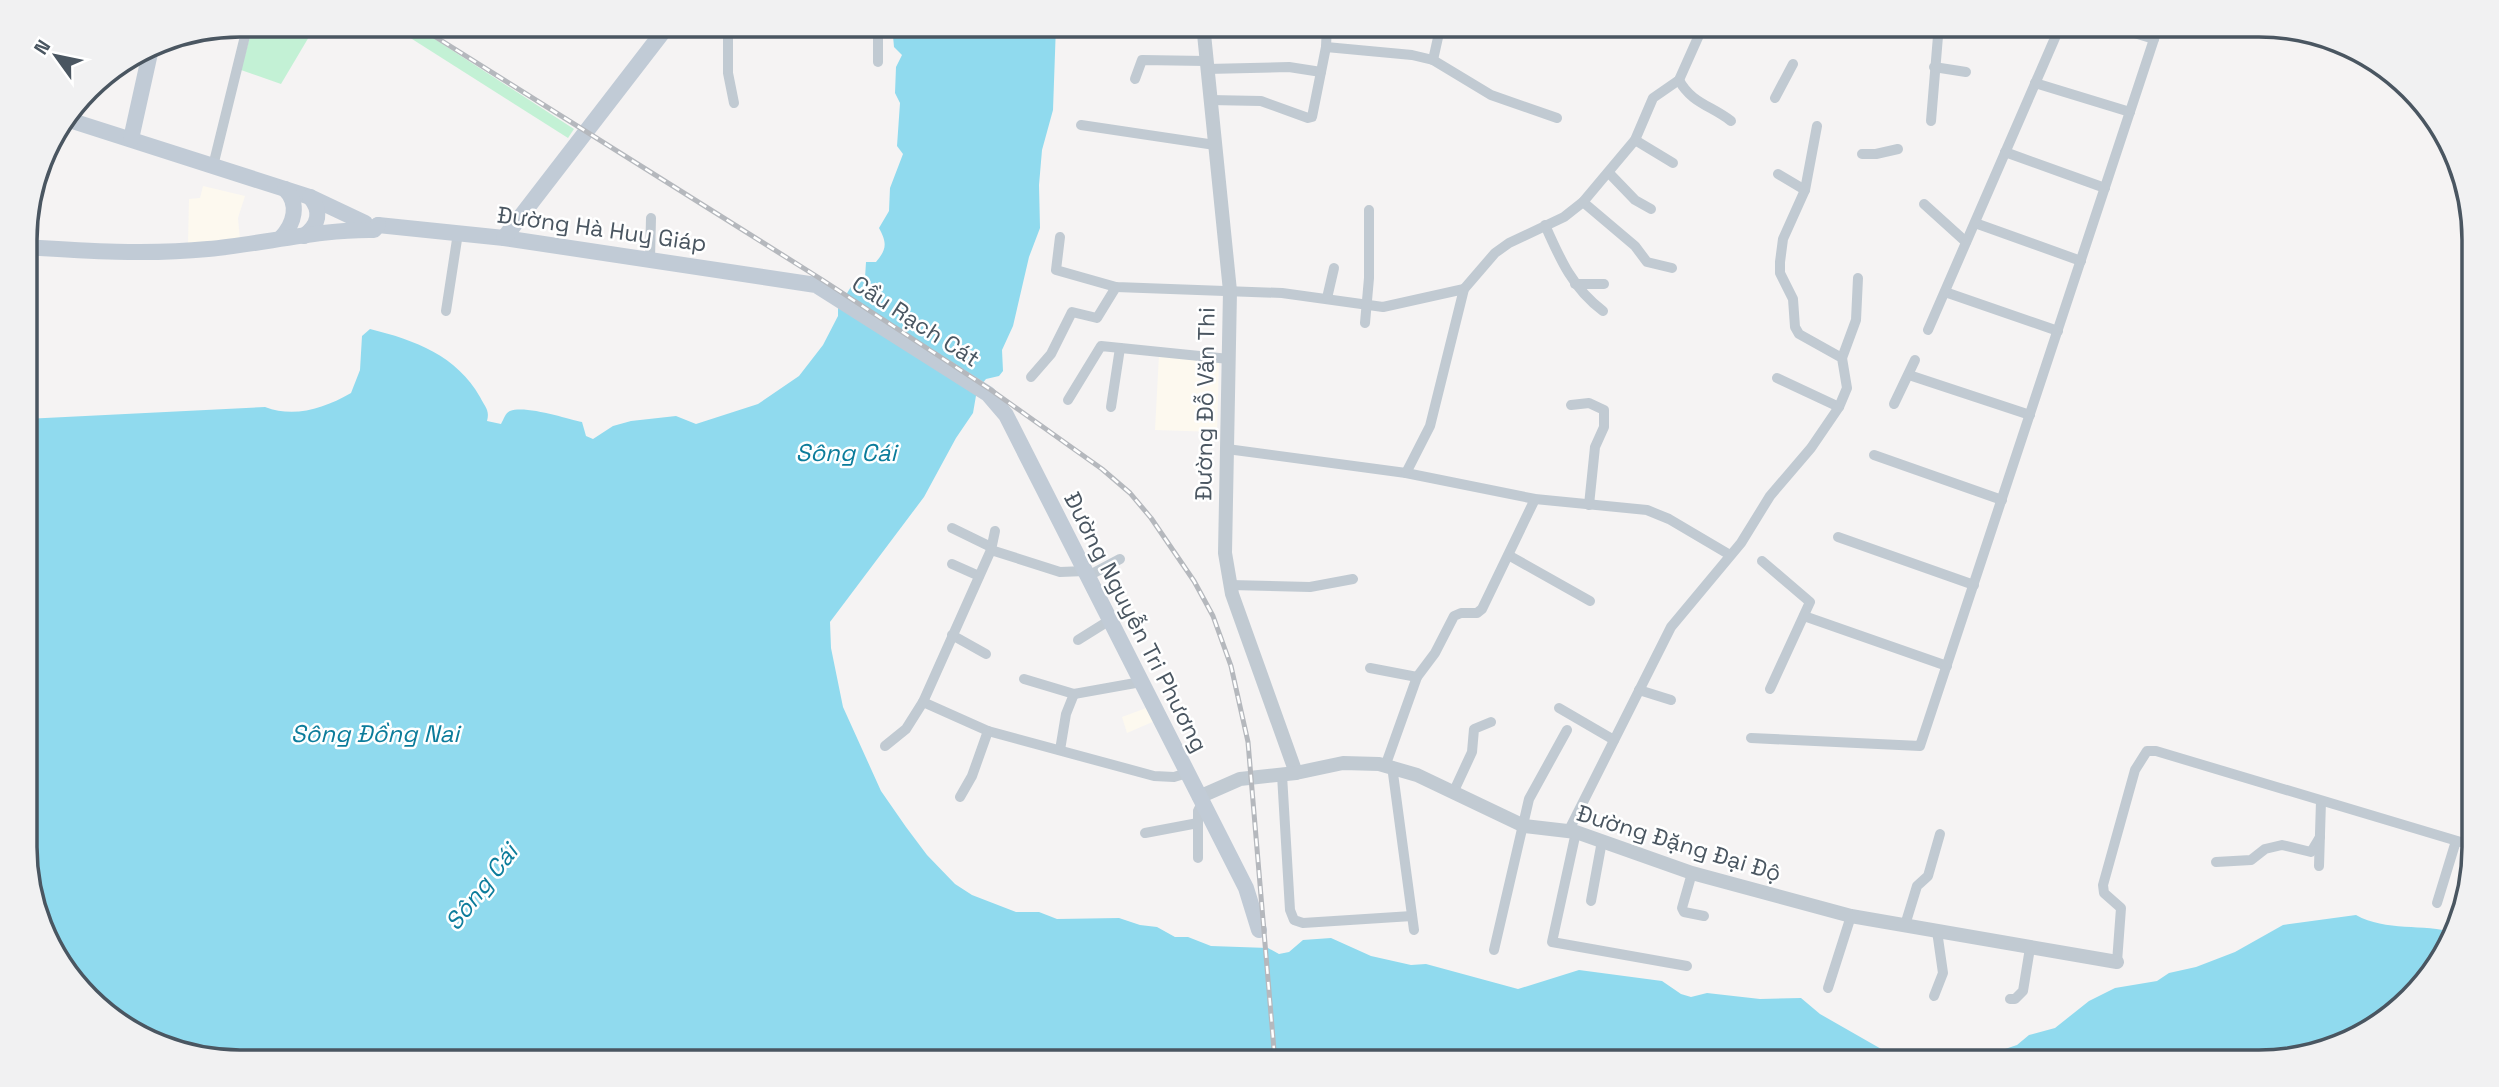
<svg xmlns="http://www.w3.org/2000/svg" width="2499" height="1087" viewBox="0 0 2499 1087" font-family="'Space Grotesk',sans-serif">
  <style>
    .commercial { fill: #fdf9ef }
    .green { fill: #c3f1d5 }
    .water { fill: #90daee }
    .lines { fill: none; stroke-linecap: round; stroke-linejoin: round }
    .minor { stroke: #c1cad2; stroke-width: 10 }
    .tertiary { stroke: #c1cad2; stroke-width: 14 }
    .secondary { stroke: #c1cbd6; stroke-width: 16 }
    .rail-casing { stroke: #b5b8bd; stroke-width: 5 }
    .rail { stroke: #fff; stroke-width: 2.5; stroke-dasharray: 8; stroke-linecap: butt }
    .labels { text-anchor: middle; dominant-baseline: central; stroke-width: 5; stroke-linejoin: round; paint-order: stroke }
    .street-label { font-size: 23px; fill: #4a5661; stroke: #fff }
    .water-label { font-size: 24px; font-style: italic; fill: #0c7c9b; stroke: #fff }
    .rim { fill: none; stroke: #4a5661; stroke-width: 3.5 }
  </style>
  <rect width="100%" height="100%" fill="#f5f3f3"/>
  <g class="commercial">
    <polygon points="203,186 245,196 238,218 240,239 188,244 189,199 200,198"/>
    <polygon points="1159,355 1219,362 1217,432 1155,430"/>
    <polygon points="1149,707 1157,720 1127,733 1122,717"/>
  </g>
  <g class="green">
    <polygon points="253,25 316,25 281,84 241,70"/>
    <polygon points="390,25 413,25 574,129 568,138"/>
  </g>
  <g class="water">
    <path d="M892,25H1056L1053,110L1042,150L1039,185L1040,228L1029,257L1013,326L1002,350L1003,371L999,376L986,379L977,390L973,413L956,438L924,497L830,622L831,648L843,707L881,791L906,827L927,855L955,884L972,895L1016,912H1039L1057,919L1119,918L1140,925L1157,927L1175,937H1188L1211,946L1268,948L1279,954L1289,952L1303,940L1331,938L1371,956L1411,965L1426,964L1518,989L1579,970L1662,981L1681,994L1691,997L1707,993L1760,999L1801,998L1820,1014L1883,1050L1932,1062H239L158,1046L69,979L26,876L25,419L265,407C294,418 323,409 351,393L360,370L362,336L370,329C415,340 457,356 480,397C485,407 490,410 487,421L501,424C504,419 505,413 510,411C526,405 567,419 582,422L586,436L593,439L613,426L631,421L676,416L696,424L758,404L799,376L823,345L838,316V308L852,285L865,278L866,262H876C887,249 887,243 879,228L889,211L890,188L903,154L897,146L900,103L895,93L896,67L902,55L894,47Z"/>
    <path d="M2356,915C2386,932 2423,923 2455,933L2390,1018L2329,1051L2273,1062H1966L2017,1045L2029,1035L2055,1028L2089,1001L2115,988L2157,981L2169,973L2196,967L2235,952L2283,925Z"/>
  </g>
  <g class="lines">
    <g class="minor">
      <polyline points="704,24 725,32 728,37 728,73 734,103"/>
      <polyline points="2105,24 2154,39"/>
      <polyline points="1326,47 1412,55 1433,60 1491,95 1557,118"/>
      <polyline points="1433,60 1441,24"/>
      <polyline points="878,62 878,24"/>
      <polyline points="1934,67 1966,72"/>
      <polyline points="1207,69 1289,67 1321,72"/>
      <polyline points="1135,79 1142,60 1206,61"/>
      <path d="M1679,80C1691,103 1712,106 1731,121"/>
      <polyline points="2035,83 2130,112"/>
      <polyline points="1775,98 1793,64"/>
      <polyline points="1210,100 1261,101 1308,118 1312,117 1326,47 1327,24"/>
      <polyline points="1931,121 1939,24"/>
      <polyline points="1081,125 1215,145"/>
      <polyline points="1635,140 1673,163"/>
      <polyline points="2005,152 2105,188"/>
      <polyline points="1862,154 1876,154 1898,149"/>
      <polyline points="213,166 248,24"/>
      <polyline points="1609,173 1635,200 1651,209"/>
      <polyline points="1778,174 1805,190"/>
      <polyline points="1583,202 1635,246 1647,262 1672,268"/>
      <polyline points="1924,204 1966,242"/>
      <polyline points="1975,223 2081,261"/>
      <path d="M1545,225C1560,259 1573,289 1603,311"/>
      <polyline points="1060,237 1056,270 1116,287 1282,293 1383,307 1464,289"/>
      <polyline points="650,259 651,218"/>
      <polyline points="1575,284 1604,284"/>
      <polyline points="1945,292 2058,331"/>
      <polyline points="1327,298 1334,268"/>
      <polyline points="446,311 458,233"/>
      <polyline points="1365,323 1369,278 1369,210"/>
      <polyline points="1928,330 2061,24"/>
      <polyline points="1842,358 1856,320 1858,278"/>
      <polyline points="1909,375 2030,415"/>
      <polyline points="1031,377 1051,354 1072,312 1097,318 1116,287"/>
      <polyline points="1777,378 1839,407"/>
      <polyline points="1068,400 1101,346 1229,359"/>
      <polyline points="1894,404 1915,360"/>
      <polyline points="1571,405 1589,403 1604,410 1604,427 1595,447 1589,505"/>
      <polyline points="1111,407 1120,348"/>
      <polyline points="1227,449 1406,473 1535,499 1647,510 1669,519 1730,555"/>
      <polyline points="1874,455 2002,500"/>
      <polyline points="1406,473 1430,426 1464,289 1495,253 1509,243 1564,217 1583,202 1635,140 1653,98 1679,80 1704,24"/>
      <polyline points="952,528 991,547"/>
      <polyline points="1838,537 1974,585"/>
      <polyline points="991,550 995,531"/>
      <polyline points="1510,556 1590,601"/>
      <polyline points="1762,561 1810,602 1770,689"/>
      <polyline points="952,564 979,576"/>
      <polyline points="1088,576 1120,559"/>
      <polyline points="1230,585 1310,587 1353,579"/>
      <polyline points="1804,616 1947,666"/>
      <polyline points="952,635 986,654"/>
      <polyline points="1078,640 1110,620"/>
      <polyline points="1370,668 1417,677"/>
      <polyline points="1024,679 1074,694 1141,682"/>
      <polyline points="1639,690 1671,700"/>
      <polyline points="923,702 988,731 1154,776 1174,777 1187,773"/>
      <polyline points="1559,708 1614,740"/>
      <polyline points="1751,738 1920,746 2159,24"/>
      <polyline points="885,746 906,729 923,702 991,550 1060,572 1085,571"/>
      <polyline points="1060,750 1066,714 1074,694"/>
      <polyline points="1387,761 1417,677 1435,653 1454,616 1461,613 1477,613 1482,609 1535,499"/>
      <polyline points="1392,766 1414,930"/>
      <polyline points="1282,775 1290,910 1294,920 1303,923 1412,916"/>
      <polyline points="1453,793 1472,752 1474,729 1491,722"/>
      <polyline points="960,797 972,776 988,731"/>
      <polyline points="1568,832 1671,627 1741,543 1770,496 1811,448 1839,407 1847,388 1842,358 1799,334 1795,327 1793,299 1780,273 1780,262 1783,239 1805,190 1817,126"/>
      <polyline points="1576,832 1552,942 1687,966"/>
      <polyline points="1145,833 1198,823"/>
      <polyline points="1198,858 1198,811 1202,803"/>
      <polyline points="2216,862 2251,860 2265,849 2282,845 2311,852 2320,837"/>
      <polyline points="2319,866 2321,801"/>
      <polyline points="1692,873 1682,908 1684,912 1704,916"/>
      <polyline points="1591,901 1602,841"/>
      <polyline points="2437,903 2456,841"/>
      <polyline points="1905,925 1917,886 1928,876 1940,834"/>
      <polyline points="1494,950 1529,799 1567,730"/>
      <polyline points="2117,962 2121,908 2104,893 2103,885 2135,770 2147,751 2156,751 2474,846"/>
      <polyline points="1828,988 1851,916"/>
      <polyline points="1934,996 1943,973 1937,931"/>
      <polyline points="2010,999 2015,999 2023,991 2030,948"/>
    </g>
    <g class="tertiary">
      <polyline points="1203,24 1230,291 1225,553 1232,594 1296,773"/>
      <polyline points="1199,797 1240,779 1296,773 1343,763 1379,764 1417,775 1524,826 1576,832 1692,873 1851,916 2117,962"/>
    </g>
    <g class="secondary">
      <polyline points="66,119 310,197 365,223"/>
      <polyline points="131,139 152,44"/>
      <polyline points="378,225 504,238 816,285 988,394 1006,415 1246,888 1259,930"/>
      <path d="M304,236C319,225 322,211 310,197"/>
      <path d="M281,238C294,224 300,204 285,189"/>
      <polyline points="504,238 669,24"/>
      <path d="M25,247C86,251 147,255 208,249C263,244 320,229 374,230L378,225"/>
    </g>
    <defs>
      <polyline id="rail" points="415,24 824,281 991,390 1102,469 1130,493 1151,518 1194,581 1213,616 1231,666 1248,742 1275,1062"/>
    </defs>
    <use href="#rail" class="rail-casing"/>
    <use href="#rail" class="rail"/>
  </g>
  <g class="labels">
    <g class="street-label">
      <text transform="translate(602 229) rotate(8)">Đường Hà Huy Giáp</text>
      <text transform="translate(916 321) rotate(33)">Cầu Rạch Cát</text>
      <text transform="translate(1205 404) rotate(-89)">Đường Đỗ Văn Thi</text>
      <text transform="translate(1136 622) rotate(63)">Đường Nguyễn Tri Phương</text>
      <text transform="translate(1679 843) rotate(17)">Đường Đặng Đại Độ</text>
    </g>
    <g class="water-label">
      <text x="846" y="452">Sông Cái</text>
      <text x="375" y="733">Sông Đồng Nai</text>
      <text transform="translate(481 887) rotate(-52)">Sông Cái</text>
    </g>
  </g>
  <path d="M0 0H2499V1087H0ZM240 37H2259A203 203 0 0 1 2462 240V847A203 203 0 0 1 2259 1050H240A203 203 0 0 1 37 847V240A203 203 0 0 1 240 37Z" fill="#f1f1f2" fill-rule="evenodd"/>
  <path class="rim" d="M240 37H2259A203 203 0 0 1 2462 240V847A203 203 0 0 1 2259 1050H240A203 203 0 0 1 37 847V240A203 203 0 0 1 240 37Z"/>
  <g transform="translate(56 56) rotate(303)" stroke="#ffffff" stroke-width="5" paint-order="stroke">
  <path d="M0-5L12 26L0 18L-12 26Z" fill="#4a5661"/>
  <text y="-10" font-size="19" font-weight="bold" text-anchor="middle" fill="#4a5661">N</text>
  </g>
</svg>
